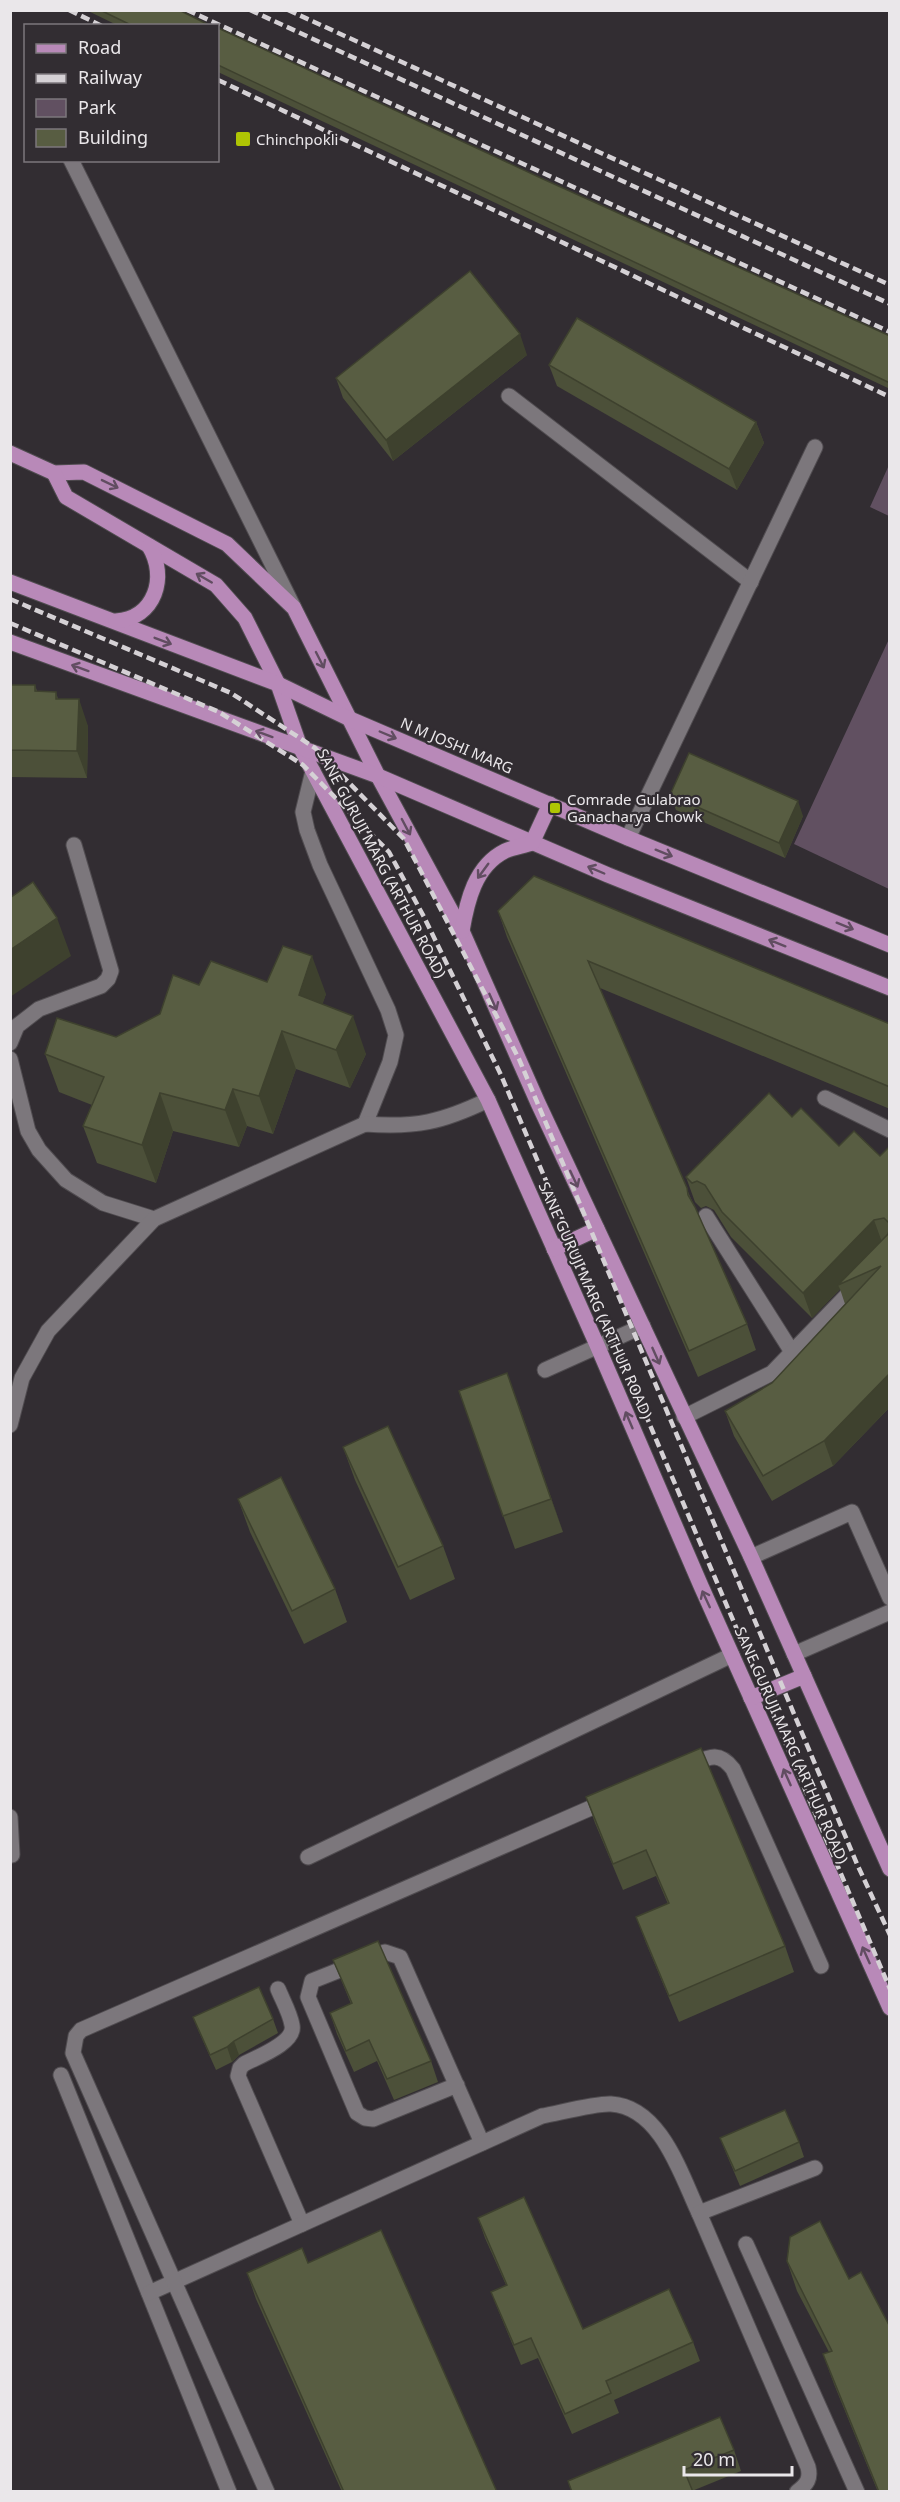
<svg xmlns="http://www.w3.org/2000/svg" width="900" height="2502" viewBox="0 0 900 2502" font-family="'Noto Sans',sans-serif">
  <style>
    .green { fill: #615061 }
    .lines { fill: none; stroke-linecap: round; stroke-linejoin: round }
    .minor-casing { stroke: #504c50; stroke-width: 17 }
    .major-casing { stroke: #504c50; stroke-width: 17 }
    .minor { stroke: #7c777c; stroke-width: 15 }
    .major { stroke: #b889b8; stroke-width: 15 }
    .rail { stroke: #d5d1d5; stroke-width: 4.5; stroke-dasharray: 9 4.5; stroke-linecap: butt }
    .wall { fill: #4c5039 }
    .shaded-wall { fill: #3e412e }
    .building { fill: #585d42; stroke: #3e412e; stroke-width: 1.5 }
    .oneway { stroke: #614d61 }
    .poi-dot { fill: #afc504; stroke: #322d32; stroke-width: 2 }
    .labels { text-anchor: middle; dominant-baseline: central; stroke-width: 4.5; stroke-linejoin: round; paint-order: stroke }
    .poi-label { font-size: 15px; fill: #eae7ea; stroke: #322d32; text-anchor: start }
    .street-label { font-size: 15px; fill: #eae7ea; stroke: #322d32 }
  </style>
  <rect width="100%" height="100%" fill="#322d32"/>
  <g class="green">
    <polygon points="889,465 889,516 870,507"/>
    <polygon points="889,639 889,889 794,844"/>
  </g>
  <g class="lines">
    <defs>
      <g id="minor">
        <polyline points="71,160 293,606"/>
        <polyline points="509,396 751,582"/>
        <polyline points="313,771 303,812 307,830 320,865 388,1010 396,1035 390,1062 365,1124"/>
        <polyline points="628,838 815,447"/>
        <polyline points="10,1043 17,1026 39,1009 101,986 108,979 111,971 74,845"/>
        <polyline points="10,1059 28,1131 39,1150 66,1180 103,1203 154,1219"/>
        <polyline points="825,1098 890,1130"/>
        <polyline points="706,1216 792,1352"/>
        <polyline points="545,1370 643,1326"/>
        <polyline points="684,1417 772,1373 856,1286"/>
        <path d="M10,1425L22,1378L48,1331L154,1219L365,1124C416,1128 442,1122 488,1100"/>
        <polyline points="751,1557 852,1512 890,1598"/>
        <polyline points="794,1654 890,1612"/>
        <path d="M688,1766C707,1758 718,1749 733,1769L821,1966"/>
        <polyline points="10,1817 12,1855"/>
        <polyline points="308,1857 732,1655"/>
        <path d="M278,1989C283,2001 290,2013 292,2025C296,2043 257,2057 244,2064L240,2068L238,2076L302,2224"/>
        <polyline points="61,2075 229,2492"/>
        <polyline points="457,2085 373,2119 365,2118 357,2113 308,1997 312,1981 385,1952 400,1957 482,2143"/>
        <polyline points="746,2244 857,2492"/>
        <path d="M149,2293L542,2116C559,2113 596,2103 611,2104C661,2107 681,2175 699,2213"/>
        <polyline points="267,2492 73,2053 76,2036 81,2030 609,1800"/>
        <path d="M797,2492C807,2484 811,2479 808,2467L699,2213L815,2168"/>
      </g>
      <g id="major">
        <polyline points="10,453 54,473 84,472 227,544 294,608 378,776 462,931 538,1103 751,1557 890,1869"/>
        <polyline points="54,473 66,497 216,585 245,618 278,684 300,747 488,1100 597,1345 701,1586 890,2008"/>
        <polyline points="10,582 278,684 350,719 628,838 890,945"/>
        <path d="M116,621C155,618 168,577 149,546"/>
        <polyline points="10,642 378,776 608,875 890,988"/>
        <path d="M462,931C467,901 475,866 505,851C513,847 524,846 532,843L550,804"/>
        <polyline points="554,1249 597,1229"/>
        <polyline points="751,1698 804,1676"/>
      </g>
    </defs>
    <use href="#minor" class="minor-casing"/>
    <use href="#major" class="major-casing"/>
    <use href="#minor" class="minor"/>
    <use href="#major" class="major"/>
    <g class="rail">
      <polyline points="69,10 102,26"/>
      <polyline points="187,10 890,332"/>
      <polyline points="250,10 890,304"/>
      <polyline points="288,10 890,285"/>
      <polyline points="218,80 890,397"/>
      <polyline points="10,599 231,693 315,748 404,839 519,1059 857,1864 890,1935"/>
      <polyline points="10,623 219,712 303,765 389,852 424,917 501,1075 890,1989"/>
    </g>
  </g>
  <g class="wall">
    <polygon points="86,10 179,10 211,26 119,26"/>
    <polygon points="218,28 543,179 890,336 890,389 218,72"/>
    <polygon points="527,355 393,461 343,398 336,378"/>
    <polygon points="549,365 756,422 764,443 737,490 557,386"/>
    <polygon points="10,685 35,685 37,691 56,692 58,699 88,726 87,778 10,777"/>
    <polygon points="670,795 803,816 785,858 676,810"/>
    <polygon points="498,911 890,1024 890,1109 600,988 692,1201 747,1324 756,1350 698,1377 507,937"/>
    <polygon points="267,982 326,994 322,1004 366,1054 350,1088 296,1069 273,1134 247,1126 239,1147 173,1131 156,1183 97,1163 83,1126 92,1105 59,1092 45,1054 116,1037 160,1014 199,985"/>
    <polygon points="792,1117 839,1146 880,1156 890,1146 890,1407 833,1466 772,1501 734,1436 725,1411 772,1383 845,1304 840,1289 812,1318 731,1237 714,1210 706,1206 701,1208 695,1202 686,1177"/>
    <polygon points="459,1391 519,1406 563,1532 515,1549"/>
    <polygon points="343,1447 443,1546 455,1579 410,1600 355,1480"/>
    <polygon points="238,1499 335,1589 347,1622 304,1644 250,1532"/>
    <polygon points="586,1797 785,1946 794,1972 679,2022 646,1943 636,1917 668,1904 656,1876 623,1890 595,1823"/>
    <polygon points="333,1960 431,2061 438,2082 394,2100 377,2061 354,2072 337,2034 330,2013 351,2004"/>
    <polygon points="193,2017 273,2019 278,2033 239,2055 232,2062 216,2070 199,2032"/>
    <polygon points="720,2138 799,2142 804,2157 740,2186 726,2153"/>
    <polygon points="478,2218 583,2329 693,2342 700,2361 614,2400 619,2413 572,2434 538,2358 521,2365 499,2312 491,2292 506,2285 485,2238"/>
    <polygon points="787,2261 849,2279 889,2327 890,2492 878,2492 834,2384 823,2354 829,2352 797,2291"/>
    <polygon points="308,2263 497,2492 342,2492 256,2299 247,2273"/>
    <polygon points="734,2450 741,2471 692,2491 572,2492"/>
  </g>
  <g class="shaded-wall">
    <polygon points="520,334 527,355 393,461 386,440"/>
    <polygon points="756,422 764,443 737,490 729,469"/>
    <polygon points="79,699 88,726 87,778 77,751"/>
    <polygon points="798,801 803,816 785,858 779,843"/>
    <polygon points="57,918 71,956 10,997 10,950"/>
    <polygon points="312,956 326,994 313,1033 299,995"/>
    <polygon points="353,1016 366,1054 350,1088 336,1050"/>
    <polygon points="282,1031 296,1069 273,1134 259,1096"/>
    <polygon points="233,1089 247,1126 239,1147 225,1110"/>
    <polygon points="160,1093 173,1131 156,1183 142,1145"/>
    <polygon points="874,1220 883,1245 838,1285 840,1289 812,1318 803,1293"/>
    <polygon points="507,1373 519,1406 563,1532 551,1499"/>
    <polygon points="890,1373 890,1407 833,1466 824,1441"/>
    <polygon points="234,2041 239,2055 232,2062 227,2047"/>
  </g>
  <g class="building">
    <polygon points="100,10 179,10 211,26 133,26"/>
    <polygon points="218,28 543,179 890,336 890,383 218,65"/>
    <polygon points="470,271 520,334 386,440 336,378"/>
    <polygon points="577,318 756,422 729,469 549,365"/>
    <polygon points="10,685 35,685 35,691 56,692 56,699 79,699 77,751 10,750"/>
    <polygon points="689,753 798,801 779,843 670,795"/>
    <polygon points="534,876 890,1024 890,1087 588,961 687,1188 688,1195 695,1207 747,1324 689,1351 498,911"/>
    <polygon points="33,882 57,918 10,950 10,898"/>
    <polygon points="283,946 312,956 299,995 353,1016 336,1050 282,1031 259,1096 233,1089 225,1110 160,1093 142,1145 83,1126 104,1077 45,1054 57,1018 116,1037 160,1014 173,975 199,985 211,961 267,982"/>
    <polygon points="769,1093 792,1117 801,1108 839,1146 854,1131 880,1156 890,1146 890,1224 884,1218 874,1220 803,1293 722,1212 705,1185 697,1181 692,1183 686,1177"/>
    <polygon points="890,1228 890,1373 824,1441 763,1476 725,1411 772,1383 881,1266 838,1285 888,1234"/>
    <polygon points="507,1373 551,1499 503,1516 459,1391"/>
    <polygon points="388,1426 443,1546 398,1567 343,1447"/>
    <polygon points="281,1477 335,1589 292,1611 238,1499"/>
    <polygon points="701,1748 785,1946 669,1996 636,1917 669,1903 646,1850 613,1864 586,1797"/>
    <polygon points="378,1941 431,2061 387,2079 369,2040 346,2051 330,2013 352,2003 333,1960"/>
    <polygon points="259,1987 273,2019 234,2041 227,2047 210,2055 193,2017"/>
    <polygon points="785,2110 799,2142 735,2171 720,2138"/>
    <polygon points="524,2197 583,2329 669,2289 693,2342 606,2381 611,2393 565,2414 531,2338 514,2345 491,2292 507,2285 478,2218"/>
    <polygon points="820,2221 849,2279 861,2272 890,2327 890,2492 879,2492 823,2354 832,2351 787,2261 790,2237"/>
    <polygon points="381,2230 497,2492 344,2492 247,2273 302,2248 308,2263"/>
    <polygon points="720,2417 734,2450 684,2470 693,2492 572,2492 568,2481"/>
  </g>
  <defs><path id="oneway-shaft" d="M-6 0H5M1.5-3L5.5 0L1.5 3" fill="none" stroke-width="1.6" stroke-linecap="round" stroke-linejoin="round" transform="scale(1.5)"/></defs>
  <g class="oneway">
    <use href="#oneway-shaft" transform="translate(110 484) rotate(26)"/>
    <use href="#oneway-shaft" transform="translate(204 578) rotate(-150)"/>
    <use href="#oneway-shaft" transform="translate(163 641) rotate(21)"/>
    <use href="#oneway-shaft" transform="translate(320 660) rotate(63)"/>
    <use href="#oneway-shaft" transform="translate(80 668) rotate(-160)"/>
    <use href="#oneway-shaft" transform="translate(264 734) rotate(-160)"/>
    <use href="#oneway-shaft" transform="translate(388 735) rotate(23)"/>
    <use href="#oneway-shaft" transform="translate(406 827) rotate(62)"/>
    <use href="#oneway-shaft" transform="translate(664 853) rotate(22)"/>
    <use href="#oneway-shaft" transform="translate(596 870) rotate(-157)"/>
    <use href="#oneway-shaft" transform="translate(483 871) rotate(126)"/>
    <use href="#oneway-shaft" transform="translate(845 926) rotate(22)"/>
    <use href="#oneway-shaft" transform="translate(777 943) rotate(-158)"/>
    <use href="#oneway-shaft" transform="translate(493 1002) rotate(66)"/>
    <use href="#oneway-shaft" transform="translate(574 1179) rotate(65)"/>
    <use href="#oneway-shaft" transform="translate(656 1356) rotate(66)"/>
    <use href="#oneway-shaft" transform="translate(629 1420) rotate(-113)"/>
    <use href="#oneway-shaft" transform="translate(706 1599) rotate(-115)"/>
    <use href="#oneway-shaft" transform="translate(787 1777) rotate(-114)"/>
    <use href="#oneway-shaft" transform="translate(866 1955) rotate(-114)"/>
  </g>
  <g class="poi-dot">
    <rect x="235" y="131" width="16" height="16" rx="3"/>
    <rect x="549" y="802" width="12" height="12" rx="3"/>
  </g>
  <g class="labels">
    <g class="poi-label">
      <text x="256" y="139">Chinchpokli</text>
      <text x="567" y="799">Comrade Gulabrao<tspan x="567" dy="17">Ganacharya Chowk</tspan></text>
    </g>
    <g class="street-label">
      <text transform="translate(457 745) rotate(23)">N M JOSHI MARG</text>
      <text transform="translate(382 863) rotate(62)">SANE GURUJI MARG (ARTHUR ROAD)</text>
      <text transform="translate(596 1300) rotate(66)">SANE GURUJI MARG (ARTHUR ROAD)</text>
      <text transform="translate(792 1745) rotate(66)">SANE GURUJI MARG (ARTHUR ROAD)</text>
    </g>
  </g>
  <rect width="900" height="2502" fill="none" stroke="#eae7ea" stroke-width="24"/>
  <rect x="24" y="24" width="195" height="138" fill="#322d32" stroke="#7c777c" stroke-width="1.5"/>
  <rect x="36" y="44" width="30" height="9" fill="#b889b8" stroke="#7c777c" stroke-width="1.5"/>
  <text x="78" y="54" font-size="18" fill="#eae7ea">Road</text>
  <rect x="36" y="74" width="30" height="9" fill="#d5d1d5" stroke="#7c777c" stroke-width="1.5"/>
  <text x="78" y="84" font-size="18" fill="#eae7ea">Railway</text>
  <rect x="36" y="99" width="30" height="18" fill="#615061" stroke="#7c777c" stroke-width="1.5"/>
  <text x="78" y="114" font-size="18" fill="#eae7ea">Park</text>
  <rect x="36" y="129" width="30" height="18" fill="#585d42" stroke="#7c777c" stroke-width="1.5"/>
  <text x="78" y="144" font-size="18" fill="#eae7ea">Building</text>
  <path d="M684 2466v9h108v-9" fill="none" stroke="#eae7ea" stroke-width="3"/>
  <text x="693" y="2466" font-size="18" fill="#eae7ea" stroke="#322d32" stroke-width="4.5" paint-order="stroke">20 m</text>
</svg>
